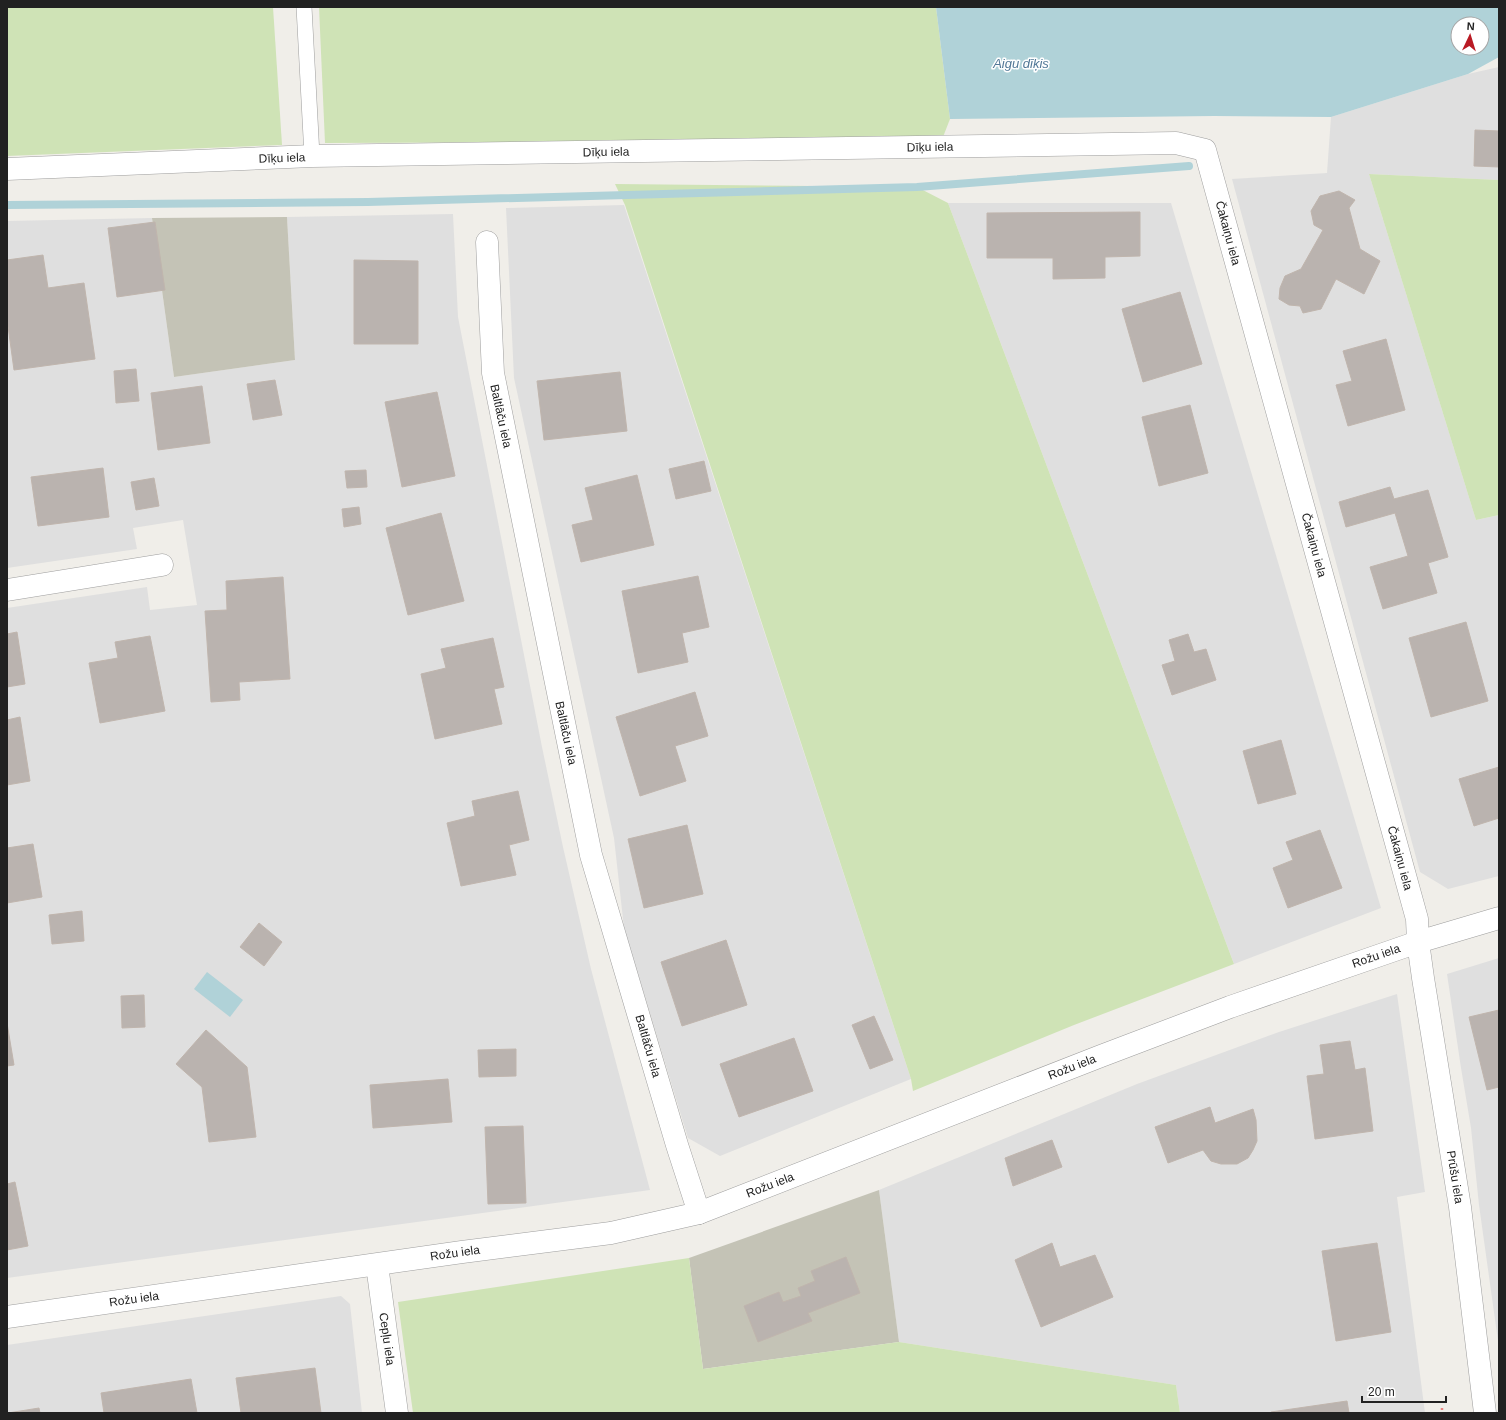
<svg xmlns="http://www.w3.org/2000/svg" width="1506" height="1420" viewBox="0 0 1506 1420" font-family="Arial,sans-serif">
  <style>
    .residential { fill: #dfdfdf }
    .construction { fill: #c4c3b6 }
    .grass { fill: #cfe3b6 }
    .water { fill: #b0d2d8; fill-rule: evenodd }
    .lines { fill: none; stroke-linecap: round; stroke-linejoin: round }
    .stream { stroke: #b0d2d8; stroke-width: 8 }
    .building { fill: #bab3af; stroke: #c0b5ad }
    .service-casing { stroke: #9e9e9e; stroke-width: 16 }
    .minor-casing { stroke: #9e9e9e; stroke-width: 23 }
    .tertiary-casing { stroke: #9e9e9e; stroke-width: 23 }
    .path { stroke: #e98682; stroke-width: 2.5; stroke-dasharray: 2 2; stroke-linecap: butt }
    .service { stroke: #fff; stroke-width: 15 }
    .minor { stroke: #fff; stroke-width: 22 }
    .tertiary { stroke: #fff; stroke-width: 22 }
    .labels { text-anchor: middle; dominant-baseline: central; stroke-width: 3; stroke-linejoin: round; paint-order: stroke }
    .street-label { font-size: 12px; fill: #212121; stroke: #fff }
    .water-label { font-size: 13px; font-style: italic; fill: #527897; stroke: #fff }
  </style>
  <rect width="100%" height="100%" fill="#f0eee9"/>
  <g class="residential">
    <polygon points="1499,67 1499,180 1369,174 1476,520 1499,515 1499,876 1448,889 1420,872 1232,179 1327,173 1331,117 1468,74"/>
    <polygon points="948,203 1171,203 1381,908 1234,964"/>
    <polygon points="624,205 911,1079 720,1156 688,1138 624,928 614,838 514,378 506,208"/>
    <polygon points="453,214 458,317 542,747 563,847 591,969 650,1190 7,1278 7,608 147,587 150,610 197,605 183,520 133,528 137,549 7,568 7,221 152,218 174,377 295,360 287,217"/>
    <polygon points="1499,958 1499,1348 1479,1205 1471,1128 1461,1068 1447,974"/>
    <polygon points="1397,994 1425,1192 1397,1197 1425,1413 1180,1413 1176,1385 899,1342 879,1190 1137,1084 1279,1032"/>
    <polygon points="341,1296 350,1304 362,1413 7,1413 7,1345"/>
  </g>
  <g class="construction">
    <polygon points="287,217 295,360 174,377 152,218"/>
    <polygon points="879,1190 899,1342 703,1369 689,1258"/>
  </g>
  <g class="grass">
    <polygon points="7,7 273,7 282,145 7,156"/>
    <polygon points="319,7 936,7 950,119 943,137 612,142 325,143"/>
    <polygon points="1369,174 1499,180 1499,515 1476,520"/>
    <polygon points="615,184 917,187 948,203 1234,964 1074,1025 913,1091 911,1079 625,205"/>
    <polygon points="689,1258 703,1369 899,1342 1176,1385 1180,1413 413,1413 398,1302"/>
  </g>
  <g class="water">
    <path d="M936,7H1499V57L1468,74L1331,117L1214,116L950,119ZM1458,24H1482V48H1458Z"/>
    <polygon points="207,972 243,1000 230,1017 194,989"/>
  </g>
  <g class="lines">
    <polyline class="stream" points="7,205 368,202 917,187 1189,166"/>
  </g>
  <g class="building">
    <polygon points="1475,130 1499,131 1499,167 1474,166"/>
    <polygon points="1339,191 1355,200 1349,208 1360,249 1380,261 1364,294 1336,279 1321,309 1303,313 1300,306 1289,305 1279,299 1280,288 1285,276 1301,269 1323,230 1314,225 1311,211 1320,196"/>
    <polygon points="1140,212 1140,256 1105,257 1105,278 1053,279 1053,258 987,258 987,213"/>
    <polygon points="155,222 165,290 117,297 108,228"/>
    <polygon points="43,255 48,288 84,283 95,359 14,370 7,319 7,260"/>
    <polygon points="354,260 418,261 418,344 354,344"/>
    <polygon points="1180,292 1202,364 1143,382 1122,309"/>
    <polygon points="1386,339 1405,410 1348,426 1336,385 1352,381 1343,351"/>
    <polygon points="136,369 139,401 116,403 114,371"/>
    <polygon points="620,372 627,431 544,440 537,381"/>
    <polygon points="275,380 282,415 253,420 247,384"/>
    <polygon points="202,386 210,443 158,450 151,393"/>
    <polygon points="437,392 455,476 402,487 385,402"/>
    <polygon points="1190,405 1208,473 1159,486 1142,417"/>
    <polygon points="704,461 711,491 676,499 669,469"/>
    <polygon points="103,468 109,517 38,526 31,477"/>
    <polygon points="366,470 367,487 347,488 345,471"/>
    <polygon points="637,475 654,545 581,562 572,525 593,520 585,488"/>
    <polygon points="154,478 159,506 136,510 131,482"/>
    <polygon points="1390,487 1394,499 1428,490 1448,557 1428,563 1437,593 1383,609 1370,567 1408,556 1395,513 1346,527 1339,502"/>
    <polygon points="359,507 361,524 344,527 342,509"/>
    <polygon points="441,513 464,601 408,615 386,528"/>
    <polygon points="698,576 709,627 682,633 688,662 638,673 622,591"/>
    <polygon points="283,577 290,679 239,682 240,700 211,702 205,611 227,610 226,581"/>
    <polygon points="1466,622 1488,701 1431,717 1409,638"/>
    <polygon points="17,632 25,684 7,687 7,634"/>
    <polygon points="1188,634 1194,652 1206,649 1216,680 1172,695 1162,665 1175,661 1169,640"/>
    <polygon points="150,636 165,711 100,723 89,663 118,658 115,642"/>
    <polygon points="493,638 504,687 494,689 502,724 435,739 421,674 446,668 441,649"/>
    <polygon points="695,692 708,736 675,746 686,781 640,796 616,717"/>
    <polygon points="20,717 30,781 7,785 7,720"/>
    <polygon points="1281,740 1296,794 1258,804 1243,751"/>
    <polygon points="1499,767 1499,818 1474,826 1459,779"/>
    <polygon points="518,791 529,840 509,845 516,875 461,886 447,823 475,816 472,801"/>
    <polygon points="687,825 703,894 644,908 628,839"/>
    <polygon points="1320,830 1342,888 1288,908 1273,868 1293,860 1286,842"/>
    <polygon points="33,844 42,897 7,903 7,848"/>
    <polygon points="82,911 84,941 52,944 49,915"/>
    <polygon points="259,923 282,942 264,966 240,947"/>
    <polygon points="726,940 747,1005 682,1026 661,962"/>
    <polygon points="144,995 145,1027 122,1028 121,996"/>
    <polygon points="1499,1010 1499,1087 1487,1090 1469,1017"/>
    <polygon points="874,1016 893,1060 870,1069 852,1025"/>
    <polygon points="7,1023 14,1065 7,1066"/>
    <polygon points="206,1030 247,1067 256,1137 209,1142 202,1087 176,1064"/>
    <polygon points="794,1038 813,1091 739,1117 720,1064"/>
    <polygon points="1350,1041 1355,1070 1365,1068 1373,1131 1315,1139 1307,1076 1324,1074 1320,1045"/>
    <polygon points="516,1049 516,1076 479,1077 478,1050"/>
    <polygon points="448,1079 452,1122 373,1128 370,1085"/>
    <polygon points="1210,1107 1215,1123 1253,1109 1256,1120 1257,1141 1253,1150 1248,1158 1237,1164 1221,1164 1211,1161 1203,1150 1168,1163 1155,1127"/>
    <polygon points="523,1126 526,1203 488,1204 485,1127"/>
    <polygon points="1052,1140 1062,1167 1013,1186 1005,1158"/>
    <polygon points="15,1182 28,1246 7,1250 7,1184"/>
    <polygon points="1052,1243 1060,1267 1095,1255 1113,1297 1041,1327 1015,1260"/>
    <polygon points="1377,1243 1391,1332 1336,1341 1322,1251"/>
    <polygon points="846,1257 860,1293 808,1313 812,1321 758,1342 744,1306 779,1292 783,1302 801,1296 798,1288 815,1281 811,1271"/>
    <polygon points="315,1368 321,1413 241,1413 236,1378"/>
    <polygon points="191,1379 197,1413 104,1413 101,1393"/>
    <polygon points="1347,1401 1349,1413 1271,1413 1271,1412"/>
    <polygon points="39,1408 40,1413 8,1413"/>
  </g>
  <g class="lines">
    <defs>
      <polyline id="service" points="304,7 312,156"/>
      <g id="minor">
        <polyline points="7,169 312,156 1176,143 1205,150 1417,919 1418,942 1423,978 1460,1207 1485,1413"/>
        <polyline points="487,242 493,373 591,855 677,1145 699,1213"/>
        <polyline points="7,590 162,565"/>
        <polyline points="377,1265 397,1413"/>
      </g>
      <polyline id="tertiary" points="7,1317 462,1252 611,1233 699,1213 1101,1056 1230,1007 1418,942 1499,918"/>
    </defs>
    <use href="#service" class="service-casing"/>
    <use href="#minor" class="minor-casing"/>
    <use href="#tertiary" class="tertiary-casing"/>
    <polyline class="path" points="1442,1408 1442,1413"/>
    <use href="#service" class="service"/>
    <use href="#minor" class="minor"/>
    <use href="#tertiary" class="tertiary"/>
  </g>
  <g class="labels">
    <g class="street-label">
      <text transform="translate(930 147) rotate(-1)">Dīķu iela</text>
      <text transform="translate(606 152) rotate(-1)">Dīķu iela</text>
      <text transform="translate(282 158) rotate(-2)">Dīķu iela</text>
      <text transform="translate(1228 233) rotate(75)">Čakaiņu iela</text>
      <text transform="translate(501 416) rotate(78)">Baltlāču iela</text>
      <text transform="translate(1314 545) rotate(75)">Čakaiņu iela</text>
      <text transform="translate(566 733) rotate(78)">Baltlāču iela</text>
      <text transform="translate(1400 858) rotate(75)">Čakaiņu iela</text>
      <text transform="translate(1376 956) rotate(-19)">Rožu iela</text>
      <text transform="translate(648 1046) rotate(74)">Baltlāču iela</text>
      <text transform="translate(1072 1067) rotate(-21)">Rožu iela</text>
      <text transform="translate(1455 1177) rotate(81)">Prūšu iela</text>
      <text transform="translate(770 1185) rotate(-21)">Rožu iela</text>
      <text transform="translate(455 1253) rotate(-8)">Rožu iela</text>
      <text transform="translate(134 1299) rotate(-8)">Rožu iela</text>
      <text transform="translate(387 1339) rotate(82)">Cepļu iela</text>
    </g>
    <g class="water-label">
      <text x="1021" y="63">Aigu dīķis</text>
    </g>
  </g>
  <rect width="1506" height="1420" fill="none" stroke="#212121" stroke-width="16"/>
  <g transform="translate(1470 36) rotate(4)"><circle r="19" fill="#ffffff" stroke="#a6a6a6"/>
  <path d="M0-3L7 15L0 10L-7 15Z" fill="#b91a24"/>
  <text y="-6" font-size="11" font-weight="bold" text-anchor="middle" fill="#212121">N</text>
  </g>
  <path d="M1362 1396v6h84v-6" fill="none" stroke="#212121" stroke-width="2"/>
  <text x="1368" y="1396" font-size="12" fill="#212121" stroke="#ffffff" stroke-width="3" paint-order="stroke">20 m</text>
</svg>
